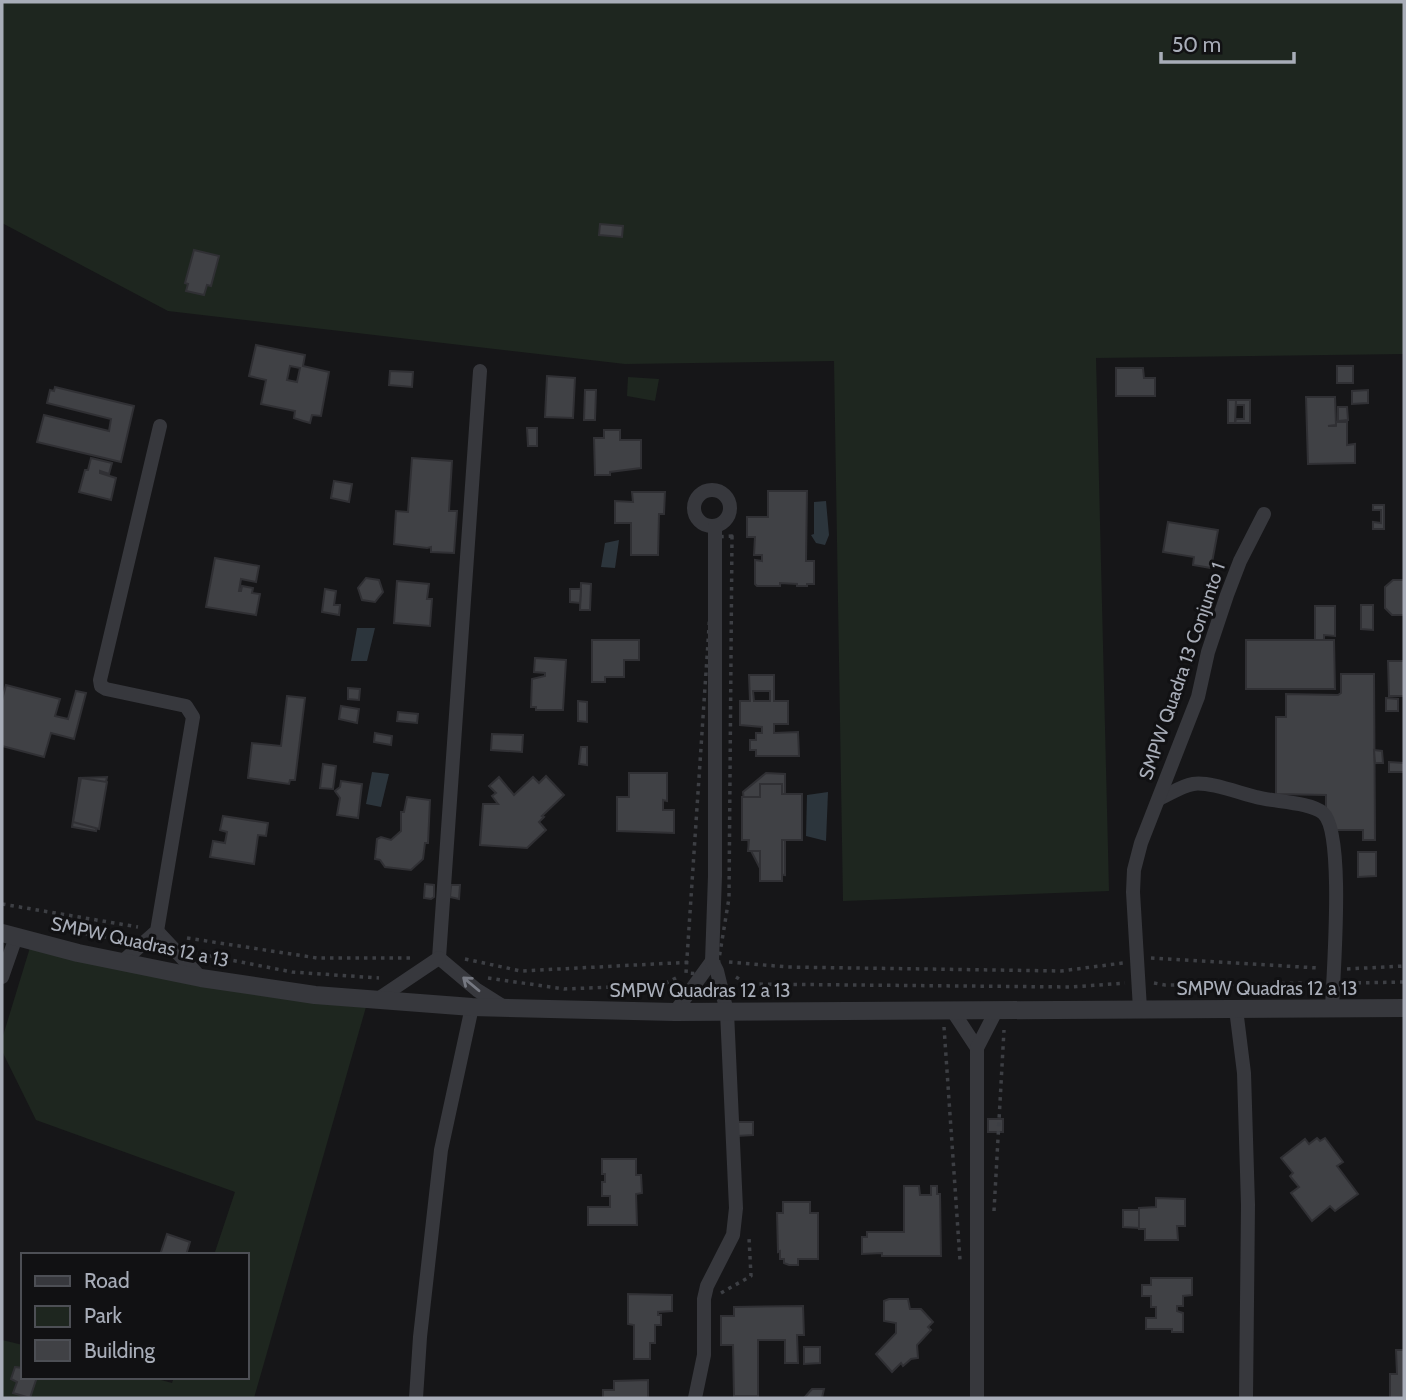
<svg xmlns="http://www.w3.org/2000/svg" width="1406" height="1400" viewBox="0 0 1406 1400" font-family="Cabin,sans-serif">
  <style>
    .green { fill: #1e261f }
    .water { fill: #2c353c }
    .building { fill: #404145; stroke: #303034; stroke-width: 2; fill-rule: evenodd }
    .lines { fill: none; stroke-linecap: round; stroke-linejoin: round }
    .path { stroke: #3d3f44; stroke-width: 3.5; stroke-dasharray: 3.5 5; stroke-linecap: butt }
    .minor { stroke: #37383d; stroke-width: 14 }
    .tertiary { stroke: #37383d; stroke-width: 18 }
    .oneway { stroke: #757881 }
    .labels { text-anchor: middle; dominant-baseline: central; stroke-width: 6; stroke-linejoin: round; paint-order: stroke }
    .street-label { font-size: 19px; fill: #a8adb8; stroke: #111113 }
  </style>
  <rect width="100%" height="100%" fill="#161618"/>
  <g class="green">
    <polygon points="2,2 1404,2 1404,354 1096,358 1109,891 843,901 834,361 625,364 168,311 2,223"/>
    <polygon points="628,377 659,379 655,401 627,396"/>
    <polygon points="32,941 368,1000 254,1398 2,1398 2,1340 23,1345 23,1377 150,1377 172,1383 174,1377 247,1377 247,1255 214,1255 235,1192 36,1120 2,1051 2,1039"/>
  </g>
  <g class="water">
    <polygon points="826,501 829,535 825,545 816,543 811,535 814,534 814,502"/>
    <polygon points="619,540 615,568 601,567 605,543"/>
    <polygon points="357,628 375,628 367,661 351,661"/>
    <polygon points="372,772 389,774 381,807 366,804"/>
    <polygon points="828,792 826,841 806,836 807,795"/>
  </g>
  <g class="building">
    <polygon points="600,224 623,226 622,237 599,235"/>
    <polygon points="194,250 219,256 211,286 207,285 204,295 186,291 188,284 185,283"/>
    <path d="M256,345L305,355L303,366L329,372L321,416L312,415L310,423L303,421L294,418L295,411L261,404L266,380L249,376ZM290,366L300,368L297,382L287,380Z"/>
    <rect x="1337" y="366" width="16" height="17"/>
    <polygon points="1116,368 1143,368 1144,378 1155,378 1155,396 1116,396"/>
    <polygon points="390,371 413,372 412,387 389,385"/>
    <polygon points="547,376 575,378 573,418 545,417"/>
    <polygon points="55,387 134,406 121,462 37,442 44,415 109,431 111,419 47,403 50,390 54,391"/>
    <polygon points="585,390 596,390 595,420 584,420"/>
    <polygon points="1368,390 1368,403 1352,404 1352,391"/>
    <polygon points="1306,397 1335,397 1336,425 1328,426 1336,426 1336,422 1347,422 1347,445 1355,444 1355,463 1308,464"/>
    <polygon points="1228,400 1236,400 1235,423 1228,423"/>
    <polygon points="1236,400 1250,400 1250,423 1235,423 1236,419 1244,419 1244,405 1236,405"/>
    <polygon points="1338,407 1347,407 1348,420 1338,421"/>
    <polygon points="527,428 537,428 537,446 528,446"/>
    <polygon points="604,430 620,430 620,440 641,440 641,468 610,472 610,475 595,475 594,438 604,438"/>
    <polygon points="91,458 112,463 109,474 100,471 100,473 116,478 111,500 79,492 85,470 88,470"/>
    <polygon points="412,458 452,461 449,511 457,511 454,553 431,552 431,547 427,548 394,544 396,511 408,512"/>
    <polygon points="334,481 352,484 349,502 331,498"/>
    <polygon points="768,491 807,491 806,561 814,561 814,584 807,584 807,586 797,586 797,584 780,583 780,586 757,586 755,584 755,560 762,561 762,555 754,555 755,537 747,537 747,517 768,517"/>
    <polygon points="632,492 665,492 664,514 659,514 658,555 631,555 631,523 615,523 615,501 633,502"/>
    <polygon points="1373,505 1384,505 1384,529 1373,529 1373,522 1381,523 1381,510 1373,510"/>
    <polygon points="1168,522 1218,530 1211,568 1193,565 1194,557 1163,552"/>
    <polygon points="215,558 259,566 256,582 241,579 239,591 241,591 242,586 253,588 252,593 260,594 256,615 206,607"/>
    <polygon points="366,578 379,580 383,592 375,602 362,600 358,588"/>
    <polygon points="1393,580 1404,580 1404,615 1392,615 1385,608 1385,587"/>
    <polygon points="397,581 429,584 427,599 432,599 430,626 394,623"/>
    <polygon points="581,583 591,584 590,610 580,610"/>
    <polygon points="325,589 336,591 334,605 340,605 339,615 322,612"/>
    <polygon points="570,589 581,589 580,603 570,602"/>
    <polygon points="1361,605 1373,605 1373,630 1361,629"/>
    <polygon points="1315,606 1335,606 1335,636 1324,635 1324,640 1315,640"/>
    <polygon points="592,640 639,640 639,660 624,660 624,677 605,677 605,682 592,682"/>
    <polygon points="1246,640 1334,640 1335,689 1246,689"/>
    <polygon points="535,658 566,660 563,710 536,710 536,707 531,707 532,679 545,676 545,673 534,672"/>
    <polygon points="1388,661 1404,661 1404,696 1389,696"/>
    <polygon points="1341,674 1374,674 1375,840 1363,840 1363,830 1332,830 1326,816 1326,795 1276,794 1276,717 1286,717 1286,694 1338,695 1341,693"/>
    <path d="M749,675H774V701H788V724H774V733L798,732L799,756H756V750H750V740H756V733H762V727L740,725V701H750ZM753,691H770V701H754Z"/>
    <polygon points="6,685 60,699 55,716 68,719 76,691 86,693 74,739 51,733 44,757 2,746 2,700"/>
    <polygon points="348,688 360,689 359,700 348,699"/>
    <polygon points="287,696 305,698 295,780 290,780 289,784 248,778 252,743 281,746"/>
    <polygon points="1386,698 1398,699 1398,711 1386,711"/>
    <polygon points="578,701 587,702 587,722 578,721"/>
    <polygon points="341,706 359,709 357,723 339,719"/>
    <polygon points="398,712 418,714 417,723 397,721"/>
    <polygon points="375,733 392,736 391,745 374,742"/>
    <polygon points="492,734 523,735 522,752 491,750"/>
    <polygon points="581,747 587,747 587,765 579,764"/>
    <polygon points="1374,750 1382,751 1383,763 1375,763"/>
    <polygon points="1389,762 1404,763 1404,772 1389,772"/>
    <polygon points="323,764 336,766 333,789 320,788"/>
    <polygon points="629,773 667,773 667,801 663,800 663,810 674,810 674,833 617,831 617,797 629,797"/>
    <polygon points="766,773 785,774 785,875 762,872 749,847 743,792"/>
    <polygon points="546,776 564,795 542,816 544,817 539,822 546,830 527,848 480,845 483,804 498,804 492,796 496,793 489,786 499,777 514,795 533,777 539,783"/>
    <polygon points="107,777 96,831 72,827 79,778"/>
    <polygon points="81,778 107,782 99,829 73,822"/>
    <polygon points="341,781 362,784 358,818 337,815 340,798 335,791 340,787"/>
    <polygon points="760,784 782,784 782,794 802,794 802,840 782,840 782,881 760,881 760,851 748,851 749,840 742,840 742,797 760,797"/>
    <polygon points="407,797 430,800 428,843 425,843 423,859 411,870 385,867 380,860 375,859 377,839 381,837 391,840 401,831 401,812 404,812"/>
    <polygon points="223,816 268,823 266,836 258,835 254,864 210,857 213,841 225,843 227,832 220,830"/>
    <polygon points="1358,852 1376,852 1376,876 1358,877"/>
    <polygon points="425,884 434,885 434,897 431,899 424,898"/>
    <polygon points="451,885 460,885 459,899 450,897"/>
    <rect x="988" y="1119" width="15" height="13"/>
    <polygon points="737,1122 753,1122 753,1135 737,1136"/>
    <polygon points="1317,1138 1320,1141 1325,1138 1343,1162 1337,1166 1358,1194 1335,1211 1330,1206 1312,1221 1291,1193 1299,1187 1290,1176 1293,1173 1281,1158 1305,1139 1309,1144"/>
    <polygon points="602,1159 636,1159 636,1175 641,1175 642,1193 636,1194 637,1225 588,1225 588,1207 610,1207 610,1196 602,1196 602,1182 605,1182 605,1174 602,1174"/>
    <polygon points="904,1186 919,1186 920,1195 931,1195 931,1186 937,1186 937,1194 940,1194 941,1256 882,1256 882,1253 862,1254 862,1237 867,1237 867,1232 904,1232"/>
    <polygon points="1156,1198 1185,1199 1185,1226 1177,1226 1178,1240 1145,1240 1145,1229 1139,1229 1139,1208 1156,1207"/>
    <polygon points="783,1202 810,1202 810,1213 818,1213 818,1259 798,1259 798,1265 789,1265 784,1263 784,1259 780,1259 780,1251 778,1252 777,1213 783,1213"/>
    <polygon points="1123,1210 1139,1210 1139,1228 1123,1227"/>
    <polygon points="167,1234 190,1242 186,1255 160,1255"/>
    <polygon points="1151,1278 1192,1278 1192,1295 1183,1296 1183,1306 1177,1306 1177,1311 1183,1313 1183,1332 1172,1332 1172,1329 1146,1329 1146,1318 1156,1318 1156,1307 1151,1307 1151,1296 1142,1296 1142,1285 1151,1285"/>
    <polygon points="628,1294 672,1295 672,1311 658,1312 658,1315 661,1315 661,1325 655,1325 655,1343 650,1343 650,1359 634,1359 634,1325 628,1324"/>
    <polygon points="889,1299 908,1299 910,1309 921,1309 933,1322 928,1327 931,1330 917,1345 918,1358 911,1359 903,1366 901,1363 892,1372 876,1354 896,1333 896,1323 884,1321 884,1301"/>
    <polygon points="803,1306 804,1335 797,1335 798,1363 785,1363 785,1340 758,1340 758,1396 734,1396 733,1345 721,1345 721,1316 734,1316 734,1307"/>
    <polygon points="804,1347 820,1347 820,1363 804,1364"/>
    <polygon points="1396,1350 1404,1350 1404,1398 1390,1398 1390,1374 1397,1374"/>
    <polygon points="15,1367 23,1368 23,1377 37,1377 30,1398 13,1393 17,1382 11,1379"/>
    <polygon points="648,1380 648,1398 603,1398 603,1390 614,1390 614,1381"/>
    <polygon points="812,1389 824,1389 822,1398 804,1398"/>
  </g>
  <g class="lines">
    <g class="path">
      <polygon points="732,536 729,898 717,971 703,974 686,973 715,537"/>
      <polyline points="2,904 138,927"/>
      <polyline points="69,931 123,940"/>
      <polyline points="187,938 317,958 412,958"/>
      <polyline points="200,954 292,972 379,978"/>
      <polyline points="1151,958 1318,968"/>
      <polyline points="465,959 521,971 693,962"/>
      <polyline points="729,962 788,967 1061,971 1123,963"/>
      <polyline points="1347,969 1404,966"/>
      <polyline points="736,977 747,984 1071,987 1125,983"/>
      <polyline points="488,978 564,989 662,985 680,976"/>
      <polyline points="1154,983 1165,985 1317,983"/>
      <polyline points="1349,983 1404,982"/>
      <polyline points="944,1027 960,1260"/>
      <polyline points="994,1211 1004,1030"/>
      <polyline points="721,1293 751,1276 749,1238"/>
    </g>
    <g class="minor">
      <circle cx="712" cy="508" r="18"/>
      <path d="M1159,799C1170,794 1181,786 1193,784C1209,781 1239,793 1256,797C1274,802 1310,802 1323,813C1345,832 1333,975 1332,1009"/>
      <polyline points="157,931 201,978"/>
      <polyline points="439,958 480,371"/>
      <polyline points="439,958 477,990 504,1007"/>
      <polyline points="122,962 157,931 193,717 186,706 106,689 101,686 100,680 160,426"/>
      <polyline points="2,977 16,937"/>
      <polyline points="375,1001 439,958"/>
      <polyline points="1140,1009 1133,892 1134,870 1141,843 1198,697 1208,652 1227,595 1240,561 1264,514"/>
      <polyline points="1236,1009 1244,1073 1248,1205 1246,1398"/>
      <polyline points="952,1010 977,1048"/>
      <polyline points="675,1012 712,961"/>
      <polyline points="416,1398 420,1337 441,1150 472,1007"/>
      <polyline points="695,1398 704,1355 704,1299 707,1286 733,1235 736,1208 727,1012 717,971 712,961 715,876 715,526"/>
      <polyline points="977,1398 977,1048 996,1011"/>
    </g>
    <polyline class="tertiary" points="2,933 78,953 201,978 315,995 472,1007 675,1012 1404,1008"/>
  </g>
  <defs><path id="oneway-shaft" d="M-6 0H5M1.5-3L5.5 0L1.5 3" fill="none" stroke-width="1.6" stroke-linecap="round" stroke-linejoin="round" transform="scale(1.75)"/></defs>
  <use class="oneway" href="#oneway-shaft" transform="translate(471 984) rotate(-140)"/>
  <g class="labels">
    <g class="street-label">
      <text transform="translate(1182 671) rotate(-71)">SMPW Quadra 13 Conjunto 1</text>
      <text transform="translate(140 942) rotate(12)">SMPW Quadras 12 a 13</text>
      <text x="1267" y="988">SMPW Quadras 12 a 13</text>
      <text x="700" y="990">SMPW Quadras 12 a 13</text>
    </g>
  </g>
  <rect width="1406" height="1400" fill="none" stroke="#a8adb8" stroke-width="7"/>
  <rect x="21" y="1253" width="228" height="126" fill="#111113" stroke="#4d4f55" stroke-width="2"/>
  <rect x="35" y="1276" width="35" height="10" fill="#37383d" stroke="#4d4f55" stroke-width="2"/>
  <text x="84" y="1288" font-size="21" fill="#a8adb8">Road</text>
  <rect x="35" y="1306" width="35" height="21" fill="#1e261f" stroke="#4d4f55" stroke-width="2"/>
  <text x="84" y="1323" font-size="21" fill="#a8adb8">Park</text>
  <rect x="35" y="1340" width="35" height="21" fill="#404145" stroke="#4d4f55" stroke-width="2"/>
  <text x="84" y="1358" font-size="21" fill="#a8adb8">Building</text>
  <path d="M1161 52v10h133v-10" fill="none" stroke="#a8adb8" stroke-width="3.5"/>
  <text x="1172" y="52" font-size="21" fill="#a8adb8" stroke="#111113" stroke-width="5" paint-order="stroke">50 m</text>
</svg>
